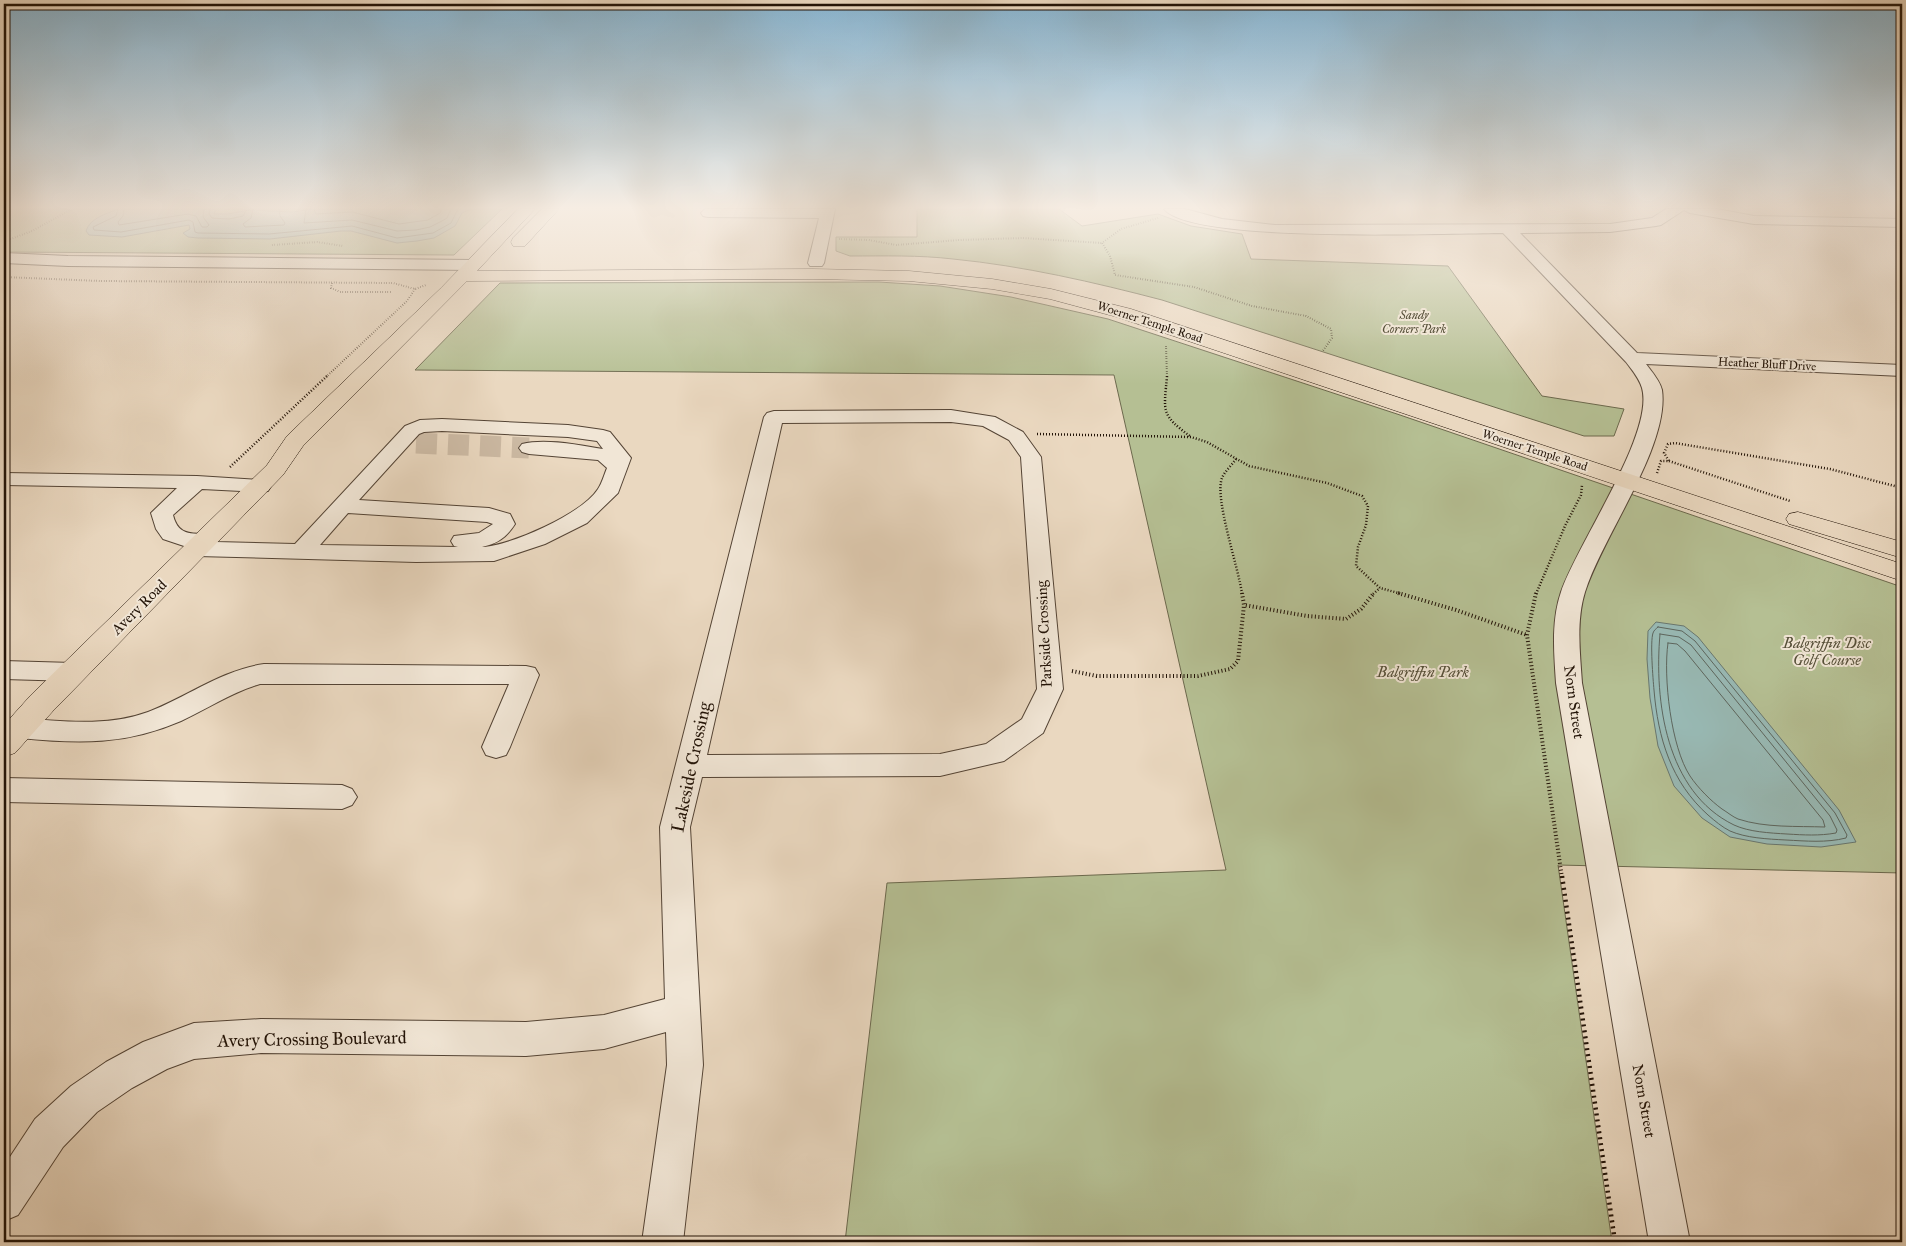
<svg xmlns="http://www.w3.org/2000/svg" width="1906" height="1246" viewBox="0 0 1906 1246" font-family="'IM FELL Great Primer',serif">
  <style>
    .green { fill: #b5bf93; stroke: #6c694d }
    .water { fill: #98b9b4; stroke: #69776f }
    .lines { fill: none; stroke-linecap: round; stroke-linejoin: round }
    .shore { stroke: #5d665e; stroke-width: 1 }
    .minor-tunnel { stroke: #ccbaa4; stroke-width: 21; stroke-dasharray: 21 11; stroke-linecap: butt }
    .minor-casing { stroke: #544435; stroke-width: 2 }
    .major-casing { stroke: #221307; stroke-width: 1 }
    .path-far3 { stroke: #221307; stroke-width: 2; stroke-dasharray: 0.5 2; stroke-linecap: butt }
    .path-far2 { stroke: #221307; stroke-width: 2.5; stroke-dasharray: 1 2; stroke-linecap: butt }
    .path-far1 { stroke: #221307; stroke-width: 4; stroke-dasharray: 1 2.5; stroke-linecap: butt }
    .path { stroke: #221307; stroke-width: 4.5; stroke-dasharray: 2 4; stroke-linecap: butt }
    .minor { fill: #f1e6d6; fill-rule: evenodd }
    .major { fill: #ead8c0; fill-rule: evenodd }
    .labels { text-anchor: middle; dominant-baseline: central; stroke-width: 4; stroke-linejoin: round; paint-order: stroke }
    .far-park-label { font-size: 12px; font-style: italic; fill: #554f38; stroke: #f1e6d6 }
    .far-street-label { font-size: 12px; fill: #221307; stroke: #f1e6d6 }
    .street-label { font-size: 15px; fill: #221307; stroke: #f1e6d6 }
    .park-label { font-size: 15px; font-style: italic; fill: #554f38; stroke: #f1e6d6 }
    .near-street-label { font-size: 18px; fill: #221307; stroke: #f1e6d6 }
  </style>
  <rect width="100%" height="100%" fill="#ead8c0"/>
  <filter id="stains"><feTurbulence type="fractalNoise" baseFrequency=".004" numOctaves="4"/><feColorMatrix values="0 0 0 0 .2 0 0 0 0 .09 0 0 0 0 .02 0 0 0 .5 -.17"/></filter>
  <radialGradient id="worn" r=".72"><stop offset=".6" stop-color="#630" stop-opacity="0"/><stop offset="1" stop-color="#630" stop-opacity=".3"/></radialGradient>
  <g class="green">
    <polygon points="4,209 502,209 454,255 4,252"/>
    <path d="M917,209H1059L1082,226L1158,214L1191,226L1242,234L1251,259L1448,266L1542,396L1624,409L1614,436H1584L1162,300C1093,282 1024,266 953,259C919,255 884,256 850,256L836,251V237H917Z"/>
    <polygon points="879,282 940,286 1011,297 1108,319 1400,415 1902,587 1902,873 1558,865 1612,1242 845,1242 887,883 1226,870 1114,375 415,370 500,283"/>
  </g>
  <g class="water">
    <path d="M118,209H216L214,214H228L249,210L293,212L312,209H471L462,213L455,226L434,238L417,241L397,243L351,231H341L270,239L198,238L188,237L183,233L190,229L189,225L122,237L89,235L86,231C90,218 106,214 118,209Z"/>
    <polygon points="1656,622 1684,626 1698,637 1839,810 1856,842 1821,847 1767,844 1730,837 1702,818 1674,786 1658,746 1650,698 1647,659 1648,631"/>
  </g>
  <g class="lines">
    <g class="shore">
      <polyline points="118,209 116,216 93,227 94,230 121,232 189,220 193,222 195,232 198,233 269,234 352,226 397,238 433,233 451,223 458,209"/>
      <polyline points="124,209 123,216 118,222 119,225 188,214 196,216 202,227 207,227 209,225 203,217 204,209"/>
      <polyline points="210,209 209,214 212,218 229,219 243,216 247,209"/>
      <polyline points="253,209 251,218 243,224 245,227 284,225 285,223 280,216 279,209"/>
      <polyline points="306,209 304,223 352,220 397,231 416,230 430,227 442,221 447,218 451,209"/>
      <polyline points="314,209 316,214 352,212 399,224 428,220 440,213 442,209"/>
      <path d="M1658,627L1682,631L1695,641L1835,813L1847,835L1846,838C1826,843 1806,841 1786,840C1767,839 1746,838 1730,831C1722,827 1715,821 1708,815C1671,782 1658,738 1654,690C1653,679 1650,642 1653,633C1654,630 1656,629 1658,627Z"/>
      <path d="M1660,634L1679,637L1691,645L1830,816L1837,830L1836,833C1819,836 1804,835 1787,834C1770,833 1749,832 1734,825C1666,792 1654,701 1660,634Z"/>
      <path d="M1668,643L1677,644L1685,651L1823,820L1825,827C1797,826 1765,828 1738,819C1733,817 1727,812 1722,809C1711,801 1698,788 1690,776C1671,747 1663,677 1668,643Z"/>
    </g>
    <polyline class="minor-tunnel" points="416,443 529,448"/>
    <defs>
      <g id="minor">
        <polygon points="705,209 835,209 824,263 822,266 810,266 808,263 819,218 708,217 703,216 701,213"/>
        <path d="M1164,209H1185L1222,219L1275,225L1610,224L1652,218L1666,209H1717L1754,216L1902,219V227L1754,224L1690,213L1684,210L1661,225L1656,226L1610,232L1520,233L1637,353L1902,365V376L1646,364C1652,372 1660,381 1662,390C1670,446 1602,537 1585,592C1576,621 1580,653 1582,683L1690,1242H1649L1556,683C1554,653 1551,621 1561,592C1577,544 1655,433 1642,388C1639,378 1632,370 1626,362L1503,233C1450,233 1192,244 1164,209Z"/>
        <polygon points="4,253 68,256 472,260 478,262 480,265 478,268 472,270 68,266 4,263"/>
        <path d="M951,410L995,417L1023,432L1041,457L1063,689L1043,733L1004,761L940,776L702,777L690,827L703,1065L683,1242H642L667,1065L666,1032L604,1049L526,1056L261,1053L194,1059L167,1069L132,1088L97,1112L63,1147L18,1215L4,1221V1166L35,1119L71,1086L106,1062L143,1042L194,1023L261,1019L526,1022L604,1015L665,999L660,827L764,417L767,413L774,411ZM951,422L983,426L1009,440L1021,457L1037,689L1022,719L986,744L940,754L707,755L782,423Z"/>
        <path d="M442,419L568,425L603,430L610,432L631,458L618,493L587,523L545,544L494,561L416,562L197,556L189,554L185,549L187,547L163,539L156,529L151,513L177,488L4,485V473L197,476L260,480L268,481L271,486L268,491L260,492L202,489L173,515C179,539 194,531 213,536L216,542L295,544L405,426L420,420ZM442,431L568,437L597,441L603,449C579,445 545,438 522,444L519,448L522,452L529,454L598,460L607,468C604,475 602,483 598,489C582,514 510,546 482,547C498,543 506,538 515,524L510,514L489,508L359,500L419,434L424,432ZM348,513L487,522L493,524L479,533L454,536L451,541L454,546L458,547L320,545Z"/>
        <polygon points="4,661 73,663 82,665 86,672 82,679 73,681 4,679"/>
        <path d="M264,664L526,666L535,668L539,675L510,747L506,755L496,758L486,755L482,747L509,684H260C232,692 207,709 181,721C126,745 79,744 20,738L10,735L6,728L10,721L20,718C62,721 107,727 148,712C187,697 222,670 264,664Z"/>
        <polygon points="4,778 342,785 352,789 357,797 352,805 342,809 4,802"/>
      </g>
      <g id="major">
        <polygon points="518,209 535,209 477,271 813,269 909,271 992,279 1051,289 1131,309 1902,564 1902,581 1117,317 1050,299 992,289 909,281 813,279 467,281 303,446 283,475 53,711 15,753 4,757 4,725 31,695 267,465 287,436 441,288"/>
        <polygon points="542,209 559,209 525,246 513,246 511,242 513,238"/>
        <polygon points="1798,512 1902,542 1902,558 1789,524 1786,519 1789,514"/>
      </g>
    </defs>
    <use href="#minor" class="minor-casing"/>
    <use href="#major" class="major-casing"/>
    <g class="path-far3">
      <polyline points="1158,218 1121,229 1102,243 1110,256 1115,275 1194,287 1252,306 1306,316 1331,329 1332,338 1322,352"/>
      <polyline points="839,239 869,240 896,245 959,240 1023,238 1102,243"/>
      <polyline points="8,240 32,231 72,209"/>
      <polyline points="272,245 317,242 343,246"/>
      <polyline points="4,277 100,281 393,283 415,289 426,285"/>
      <polyline points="332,283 331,288 340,292 391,292"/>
      <polyline points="1166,346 1167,377"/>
      <polyline points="326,377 407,301 415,289"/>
    </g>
    <g class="path-far2">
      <path d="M1167,376C1164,412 1160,414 1191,437"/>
      <polyline points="1037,434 1191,437 1207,442 1249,466 1327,483 1362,496 1368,506 1366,525 1358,547 1356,566 1380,588 1402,594"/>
      <path d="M1236,459C1232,465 1225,471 1222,478C1214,498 1239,569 1242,594"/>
      <polyline points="1669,461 1790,501"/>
      <polyline points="230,467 327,376"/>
      <polyline points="1657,473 1661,461 1669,461 1664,453 1668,444 1675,443 1830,469 1902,488"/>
      <polyline points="1373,594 1380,588"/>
      <polyline points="1536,594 1565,526 1581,495 1582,485"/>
    </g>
    <g class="path-far1">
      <polyline points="1242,593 1244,605 1307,616 1346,619 1361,609 1374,593"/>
      <polyline points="1398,593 1456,610 1527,635"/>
      <polyline points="1536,593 1527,635 1562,878"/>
      <polyline points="1072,671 1097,676 1198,676 1230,669 1238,661 1244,605"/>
    </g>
    <polyline class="path" points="1562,876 1615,1242"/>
    <use href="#minor" class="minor"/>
    <use href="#major" class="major"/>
  </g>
  <linearGradient id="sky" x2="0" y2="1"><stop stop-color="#88b6d3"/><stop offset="0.54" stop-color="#f6ede3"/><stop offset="1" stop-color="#f6ede3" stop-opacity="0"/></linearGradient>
  <rect width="1906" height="384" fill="url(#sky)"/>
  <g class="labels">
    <g class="far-park-label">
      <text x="1414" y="315">Sandy<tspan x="1414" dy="14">Corners Park</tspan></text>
    </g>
    <g class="far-street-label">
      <text transform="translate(1150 322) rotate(18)">Woerner Temple Road</text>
      <text transform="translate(1767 364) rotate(3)">Heather Bluff Drive</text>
      <text transform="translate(1535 450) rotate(18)">Woerner Temple Road</text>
    </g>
    <g class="street-label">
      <text transform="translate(139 607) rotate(-45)">Avery Road</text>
      <text transform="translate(1044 634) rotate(-93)">Parkside Crossing</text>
      <text transform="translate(1574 702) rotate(82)">Norn Street</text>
      <text transform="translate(1644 1101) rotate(80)">Norn Street</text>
    </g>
    <g class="park-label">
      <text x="1827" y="643">Balgriffin Disc<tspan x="1827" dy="17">Golf Course</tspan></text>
      <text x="1423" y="672">Balgriffin Park</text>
    </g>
    <g class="near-street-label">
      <text transform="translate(691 767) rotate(-78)">Lakeside Crossing</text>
      <text transform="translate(312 1039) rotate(-1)">Avery Crossing Boulevard</text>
    </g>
  </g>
  <rect width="1906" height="1246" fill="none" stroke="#ead8c0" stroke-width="20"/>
  <rect x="5" y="5" width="1896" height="1236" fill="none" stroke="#221307" stroke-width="2.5"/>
  <rect x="10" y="10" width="1886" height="1226" fill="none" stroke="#221307"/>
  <rect width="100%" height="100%" filter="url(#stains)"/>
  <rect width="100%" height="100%" fill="url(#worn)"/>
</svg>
